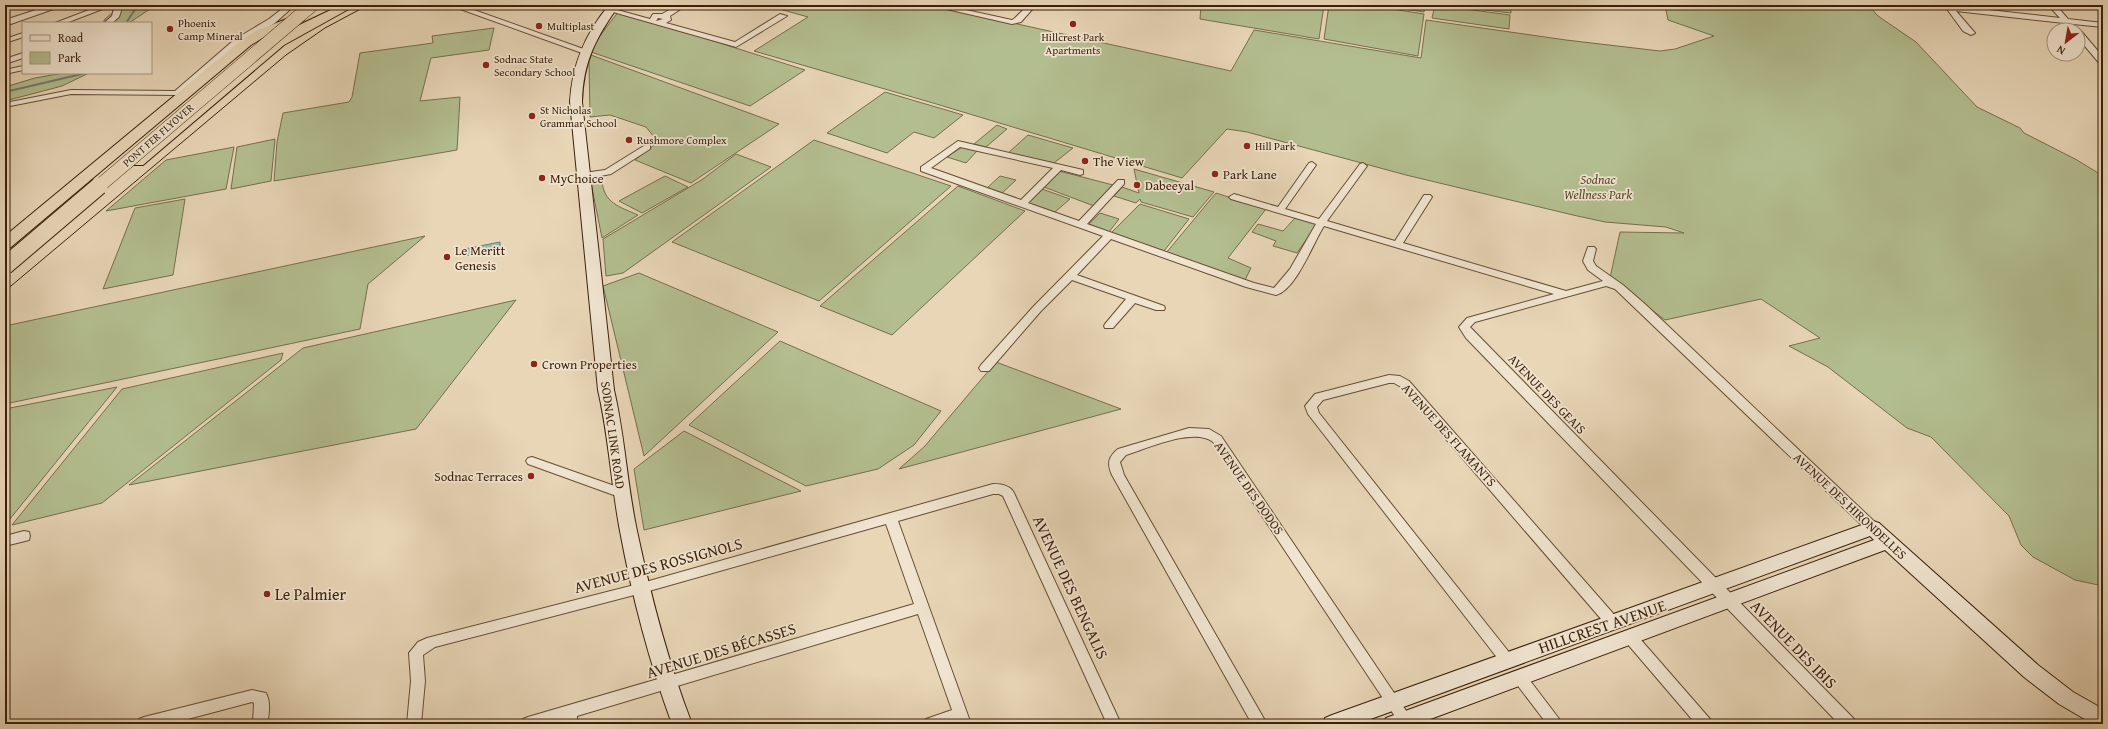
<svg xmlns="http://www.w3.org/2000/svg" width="2108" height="729" viewBox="0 0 2108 729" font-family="'Gentium Book Plus',serif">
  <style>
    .green { fill: #b3be90; stroke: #776e4c }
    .water { fill: #98b9b3; stroke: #737b6f }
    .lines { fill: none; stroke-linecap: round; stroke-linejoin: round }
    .stream { stroke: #737b6f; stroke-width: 2 }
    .minor-casing { stroke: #664d34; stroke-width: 2 }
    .tertiary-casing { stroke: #664d34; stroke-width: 2 }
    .secondary-casing { stroke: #3b1f09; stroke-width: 2 }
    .trunk-casing { stroke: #3b1f09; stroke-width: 2 }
    .minor { fill: #f0e4d0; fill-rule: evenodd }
    .tertiary { fill: #f0e4d0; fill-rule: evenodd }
    .secondary { fill: #f0e4d0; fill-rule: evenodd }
    .trunk { fill: #e8d6b7; fill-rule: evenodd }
    .tram { stroke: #3b1f09; stroke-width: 1 }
    .trunk-bridge-far1-casing { stroke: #3b1f09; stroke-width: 14; stroke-linecap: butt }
    .trunk-bridge-casing { stroke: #3b1f09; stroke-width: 19; stroke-linecap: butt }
    .trunk-bridge-far1 { stroke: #e8d6b7; stroke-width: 13 }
    .trunk-bridge { stroke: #e8d6b7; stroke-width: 17 }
    .poi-dot { fill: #8f2418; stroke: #f0e4d0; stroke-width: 1.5 }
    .labels { text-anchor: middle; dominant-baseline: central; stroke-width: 3.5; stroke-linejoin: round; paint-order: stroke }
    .far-poi-label { font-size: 11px; fill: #3b1f09; stroke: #f0e4d0; text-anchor: start }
    .far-street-label { font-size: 11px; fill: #3b1f09; stroke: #f0e4d0 }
    .poi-label { font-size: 13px; fill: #3b1f09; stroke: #f0e4d0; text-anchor: start }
    .park-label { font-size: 13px; font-style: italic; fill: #59472b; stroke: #f0e4d0 }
    .street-label { font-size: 13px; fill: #3b1f09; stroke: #f0e4d0 }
    .near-street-label { font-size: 16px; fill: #3b1f09; stroke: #f0e4d0 }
    .near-poi-label { font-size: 16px; fill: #3b1f09; stroke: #f0e4d0; text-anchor: start }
  </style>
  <rect width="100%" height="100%" fill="#e8d6b7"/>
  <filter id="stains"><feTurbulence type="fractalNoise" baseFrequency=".005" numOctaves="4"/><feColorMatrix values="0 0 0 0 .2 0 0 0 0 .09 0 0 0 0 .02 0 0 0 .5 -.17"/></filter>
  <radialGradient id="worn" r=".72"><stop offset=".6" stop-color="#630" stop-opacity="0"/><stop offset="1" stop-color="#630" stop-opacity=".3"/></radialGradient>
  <g class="green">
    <polygon points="112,5 156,5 129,23 104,23 104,20 113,12"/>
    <polygon points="765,5 931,5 1231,71 1254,30 1421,58 1426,20 1566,40 1660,51 1675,49 1714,36 1668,20 1665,5 1868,5 1878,16 1916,42 1977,107 2020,128 2024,133 2077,160 2103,176 2103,586 2075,580 2033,557 2021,545 2009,516 1931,437 1907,428 1828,367 1789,346 1820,338 1761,299 1665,320 1610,278 1620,232 1684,233 1666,227 1605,222 1573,215 1406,175 1247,132 1227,129 1182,178 933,103 754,51 808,17"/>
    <polygon points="1201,5 1324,5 1319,39 1200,19"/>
    <polygon points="1329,5 1367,5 1424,14 1418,56 1324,39"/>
    <polygon points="1377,5 1425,5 1424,12"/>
    <polygon points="1435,5 1510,15 1509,29 1432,18"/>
    <polygon points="1443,5 1511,5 1511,13"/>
    <polygon points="619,11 805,70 750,106 588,51"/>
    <polygon points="494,28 489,50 431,58 420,101 460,97 457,150 274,181 277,142 283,113 349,102 352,97 360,53 433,43 432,36"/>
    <polygon points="591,55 779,124 691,183 635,160 658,142 646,127 610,115 590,117 589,61"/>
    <polygon points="63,73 89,73 62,86 5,101 5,87 35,78"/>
    <polygon points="885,92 963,115 934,138 914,132 887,153 827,133"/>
    <polygon points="997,125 1007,129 986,147 974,144"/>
    <polygon points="1028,135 1073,148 1054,163 1008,153"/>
    <polygon points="275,139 271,181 231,189 237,147"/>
    <polygon points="814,140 951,186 819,301 672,242"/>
    <polygon points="234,147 226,189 106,211 166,160"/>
    <polygon points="962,147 977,151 966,163 947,157"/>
    <polygon points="736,154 771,167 623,273 606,276 603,239 703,179"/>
    <polygon points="1134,169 1214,192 1193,217 1141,202 1140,199 1136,203 1114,196 1122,187 1139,193"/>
    <polygon points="1059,171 1113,185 1094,206 1044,187"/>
    <polygon points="665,176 688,187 642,213 619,201"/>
    <polygon points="1000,176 1016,180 1001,194 986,189"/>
    <path d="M602,180C603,203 620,207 638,215L602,238L591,183Z"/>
    <polygon points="958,186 1025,211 892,335 820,306"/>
    <polygon points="1042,189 1070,199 1055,212 1028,203"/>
    <polygon points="1216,193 1266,209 1228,258 1251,268 1245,280 1166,253"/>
    <polygon points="185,199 173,275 103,289 135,208"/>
    <polygon points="1140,204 1189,219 1164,251 1111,233"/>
    <polygon points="1100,213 1119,219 1109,232 1089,224"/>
    <polygon points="1295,218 1317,224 1297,253 1273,246 1276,241 1252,232 1258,224 1283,231"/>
    <polygon points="425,236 368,284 360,329 5,404 5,326"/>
    <polygon points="639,273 778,332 644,456 603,286"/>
    <polygon points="516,300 416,429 129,485 303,348"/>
    <polygon points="780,341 941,411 914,445 878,469 806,486 689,425"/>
    <polygon points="283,353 281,360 102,503 12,525 122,389"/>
    <polygon points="996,362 1121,409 899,469 924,447"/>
    <polygon points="117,387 5,525 5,409"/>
    <polygon points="684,431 801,491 644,530 634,469"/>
  </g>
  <polygon class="water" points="500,242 500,250 463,256 464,249"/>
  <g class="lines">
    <g class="stream">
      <polyline points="126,23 138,5"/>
      <polyline points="5,92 86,73"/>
    </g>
    <defs>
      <g id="minor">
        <polygon points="102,5 113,5 66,23 55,23"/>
        <polygon points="115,5 123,5 119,17 112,23 104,23 112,16"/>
        <polygon points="287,5 295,5 275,23 240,44 180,95 71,94 5,107 5,103 71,90 175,91 234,40 269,19"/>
        <polygon points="449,5 460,5 589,51 582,53"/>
        <path d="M678,5H687L670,16L671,20L666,23L735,42L780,14L787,16L736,47L606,10L610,8L650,19L653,14H662ZM658,18L663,19L656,21Z"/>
        <polygon points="929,5 943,5 1012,20 1015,18 1028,5 1036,5 1021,22 1012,24"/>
        <polygon points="1944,5 2060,18 2048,5 2056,5 2068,19 2103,23 2103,27 2073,24 2069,26 2064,23 1956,11 1975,33 1971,35 1963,31"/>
        <polygon points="2078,31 2081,31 2103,57 2103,64 2100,64 2078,38"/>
        <polygon points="23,33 23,37 5,43 5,39"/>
        <polygon points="23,53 23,58 5,64 5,59"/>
        <polygon points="23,66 23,70 5,74 5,70"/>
        <path d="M958,141L1083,170V174L1080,175L1061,170L1028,203L1079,221L1118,180H1124V184L1087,224L1254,283L1274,288L1290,269L1316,224L1231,199L1229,197L1234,194L1278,207L1309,163L1312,162L1316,165L1285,209L1319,219L1360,164L1363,163L1367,166L1327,221L1395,241L1424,195H1430L1432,197L1403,243L1566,291L1603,281L1588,270L1583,261L1588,247H1594L1596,249L1593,261L1596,266L1623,285L1646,305L1878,525L1879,528L1878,531L1873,533L1868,531L1615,289L1606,286L1475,322L1470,327L1854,719L1856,724H1839L1466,338L1459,327L1467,318L1554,294L1324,226C1313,243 1296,290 1276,295L1246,287L1111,239L1077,275L1164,306L1165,308L1164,310H1156L1135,303L1113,328H1105L1104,326L1105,324L1126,299L1072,280L1041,311L989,371H981L979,368L981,365L1033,307L1103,236L921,171V167ZM960,147L1053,168L1021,200L931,168Z"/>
        <polygon points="647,144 650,145 650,149 611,174 584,179 579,176 584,173 605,170"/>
        <polygon points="1389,375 1400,376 1409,381 1618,619 1620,623 1618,627 1613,629 1608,627 1401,387 1394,383 1389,383 1323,400 1317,407 1319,413 1512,656 1514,660 1512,664 1507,666 1502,664 1308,414 1305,406 1315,394"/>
        <path d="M1189,428L1209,429L1221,436L1415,724H1400L1213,442C1194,427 1148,448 1126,455L1120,462L1124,475L1267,724H1252L1112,475C1107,464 1108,457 1118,449Z"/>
        <polygon points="532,457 626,490 628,493 626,496 622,498 528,464 526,461 528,458"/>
        <path d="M993,484C1001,484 1010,485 1014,493L1121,724H1107L1003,496L999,494H993L898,521L971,724H957L956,722L951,724H924L926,719L952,710L918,614L577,716V724H563L562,720L550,724H521L523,719L528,717L914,604L886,524L642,593L435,647L423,655L425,681L421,724H407L411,681L409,653L418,642L427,638L642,583Z"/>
        <polygon points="24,531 29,532 30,536 29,540 5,546 5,536"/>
        <polygon points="1630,631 1635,633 1710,719 1712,724 1696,724 1625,641 1623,637 1625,633"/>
        <polygon points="1520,672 1525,674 1563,724 1547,724 1515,682 1513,678 1515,674"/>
        <path d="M252,690L266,693C271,703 269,714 267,724H253L254,703L252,702L169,724H137L139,719L144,717Z"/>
      </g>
      <polygon id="tertiary" points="51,5 65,5 5,26 5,20"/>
      <g id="secondary">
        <path d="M609,5H619C596,38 583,61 582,102L614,390C625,437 627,484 637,531C651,597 668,662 692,724H672C649,661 632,596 620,531C611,484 609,437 598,390L570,102C572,65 585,34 609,5Z"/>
        <polygon points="1873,521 1879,523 2038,665 2073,692 2103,709 2103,724 2093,724 2059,704 2024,677 1885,550 1417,724 1383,724 1386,718 1874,540 1870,536 1357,724 1322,724 1325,718 1332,715"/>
      </g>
      <g id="trunk">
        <polygon points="341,5 356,5 284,45 143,165 133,165 131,162 133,159 276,39 293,28"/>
        <polygon points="299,14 303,15 305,18 303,21 264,37 251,45 11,247 5,249 5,236 243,39 256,31"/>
      </g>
    </defs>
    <use href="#minor" class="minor-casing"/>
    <use href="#tertiary" class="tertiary-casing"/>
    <use href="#secondary" class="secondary-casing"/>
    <use href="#trunk" class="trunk-casing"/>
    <use href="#minor" class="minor"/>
    <use href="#tertiary" class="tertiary"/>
    <use href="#secondary" class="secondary"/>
    <use href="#trunk" class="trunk"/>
    <polyline class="tram" points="5,291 286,55 325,28 368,5"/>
    <defs>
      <polyline id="trunk-bridge-far1" points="98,187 312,5"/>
      <polyline id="trunk-bridge" points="5,266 99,186"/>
    </defs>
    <use href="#trunk-bridge-far1" class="trunk-bridge-far1-casing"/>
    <use href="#trunk-bridge" class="trunk-bridge-casing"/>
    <use href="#trunk-bridge-far1" class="trunk-bridge-far1"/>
    <use href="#trunk-bridge" class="trunk-bridge"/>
  </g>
  <g class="poi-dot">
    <circle cx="1073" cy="24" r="4"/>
    <circle cx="539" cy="26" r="4"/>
    <circle cx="170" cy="29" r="4"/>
    <circle cx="486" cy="65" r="4"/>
    <circle cx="532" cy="116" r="4"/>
    <circle cx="629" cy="140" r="4"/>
    <circle cx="1247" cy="146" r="4"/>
    <circle cx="1085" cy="161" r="4"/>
    <circle cx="1215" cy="174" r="4"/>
    <circle cx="542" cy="178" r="4"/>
    <circle cx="1137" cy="185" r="4"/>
    <circle cx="447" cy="257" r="4"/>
    <circle cx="534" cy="364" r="4"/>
    <circle cx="531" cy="476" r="4"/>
    <circle cx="267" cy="594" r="4"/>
  </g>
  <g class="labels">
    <g class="far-poi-label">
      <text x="178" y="23">Phoenix<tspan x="178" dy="13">Camp Mineral</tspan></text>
      <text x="547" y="26">Multiplast</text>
      <text x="1073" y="37" text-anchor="middle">Hillcrest Park<tspan x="1073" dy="13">Apartments</tspan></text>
      <text x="494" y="59">Sodnac State<tspan x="494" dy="13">Secondary School</tspan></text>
      <text x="540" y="110">St Nicholas<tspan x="540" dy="13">Grammar School</tspan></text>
      <text x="637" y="140">Rushmore Complex</text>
      <text x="1255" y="146">Hill Park</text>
    </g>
    <g class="far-street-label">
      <text transform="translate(158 135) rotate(-41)">PONT FER FLYOVER</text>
    </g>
    <g class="poi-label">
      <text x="1093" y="161">The View</text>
      <text x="1223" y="174">Park Lane</text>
      <text x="550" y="178">MyChoice</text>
      <text x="1145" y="185">Dabeeyal</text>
      <text x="455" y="250">Le Meritt<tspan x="455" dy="15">Genesis</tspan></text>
      <text x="542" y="364">Crown Properties</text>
      <text x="523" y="476" text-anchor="end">Sodnac Terraces</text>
    </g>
    <g class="park-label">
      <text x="1598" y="179">Sodnac<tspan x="1598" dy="15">Wellness Park</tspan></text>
    </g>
    <g class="street-label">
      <text transform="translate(1547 394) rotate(46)">AVENUE DES GEAIS</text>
      <text transform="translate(613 435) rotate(82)">SODNAC LINK ROAD</text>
      <text transform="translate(1449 435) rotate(48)">AVENUE DES FLAMANTS</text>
      <text transform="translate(1249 488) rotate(55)">AVENUE DES DODOS</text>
      <text transform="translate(1850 506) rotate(43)">AVENUE DES HIRONDELLES</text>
    </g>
    <g class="near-street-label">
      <text transform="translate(658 565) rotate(-15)">AVENUE DES ROSSIGNOLS</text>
      <text transform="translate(1071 587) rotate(65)">AVENUE DES BENGALIS</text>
      <text transform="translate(1602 626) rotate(-19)">HILLCREST AVENUE</text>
      <text transform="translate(1794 644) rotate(46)">AVENUE DES IBIS</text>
      <text transform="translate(721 650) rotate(-17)">AVENUE DES BÉCASSES</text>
    </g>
    <g class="near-poi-label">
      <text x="275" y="594">Le Palmier</text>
    </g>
  </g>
  <rect width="2108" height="729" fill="none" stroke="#e8d6b7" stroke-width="20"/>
  <rect x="6" y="6" width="2096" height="717" fill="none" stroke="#3b1f09" stroke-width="2"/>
  <rect x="10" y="10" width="2088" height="709" fill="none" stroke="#3b1f09"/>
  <rect x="22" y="22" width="130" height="52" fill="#f0e4d0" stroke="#a89580"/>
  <rect x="30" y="35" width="20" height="6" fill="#f0e4d0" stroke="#a89580"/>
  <text x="58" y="42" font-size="12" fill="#3b1f09">Road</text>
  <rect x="30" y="52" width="20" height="12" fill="#b3be90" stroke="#a89580"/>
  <text x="58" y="62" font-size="12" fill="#3b1f09">Park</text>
  <g transform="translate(2066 42) rotate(211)"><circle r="19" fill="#f0e4d0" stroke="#a89580"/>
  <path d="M0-3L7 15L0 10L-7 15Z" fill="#8f2418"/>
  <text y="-6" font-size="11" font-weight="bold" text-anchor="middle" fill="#3b1f09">N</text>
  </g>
  <rect width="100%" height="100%" filter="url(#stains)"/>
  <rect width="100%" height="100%" fill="url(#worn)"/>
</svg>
